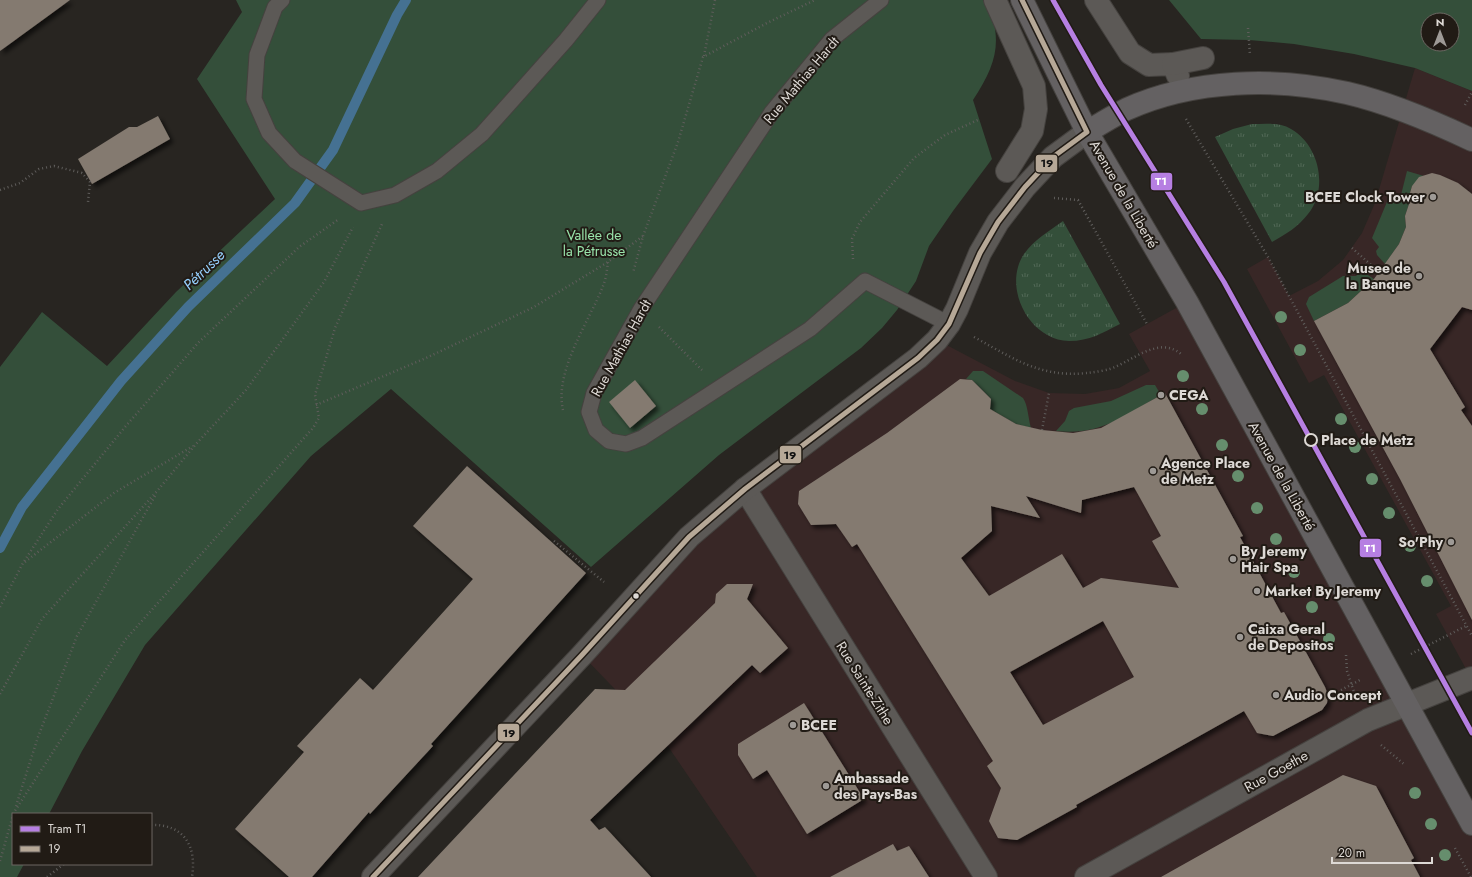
<svg xmlns="http://www.w3.org/2000/svg" width="1472" height="877" viewBox="0 0 1472 877" font-family="Jost,sans-serif">
  <style>
    .commercial { fill: #382726 }
    .grass { fill: url(#grass-tufts) }
    .green { fill: #344f3a; fill-rule: evenodd }
    .lines { fill: none; stroke-linecap: round; stroke-linejoin: round }
    .stream { stroke: #457192; stroke-width: 10 }
    .building { fill: #847a70; fill-rule: evenodd; filter: url(#shadow) }
    .service-casing { stroke: #45423f; stroke-width: 17 }
    .pedestrian-casing { stroke: #45423f; stroke-width: 24 }
    .minor-casing { stroke: #45423f; stroke-width: 24 }
    .secondary-casing { stroke: #45423f; stroke-width: 24 }
    .primary-casing { stroke: #45423f; stroke-width: 24 }
    .path { stroke: #5f5d5b; stroke-width: 2.5; stroke-dasharray: 1 3; stroke-linecap: butt }
    .service { stroke: #5c5956; stroke-width: 15 }
    .pedestrian { stroke: #5c5956; stroke-width: 22 }
    .minor { stroke: #5c5956; stroke-width: 22 }
    .secondary { stroke: #5c5956; stroke-width: 22 }
    .primary { stroke: #646162; stroke-width: 22 }
    .bus-1-casing { stroke: #211b15; stroke-width: 8 }
    .bus-1 { stroke: #b6a897; stroke-width: 5 }
    .tram-1-casing { stroke: #211b15; stroke-width: 8 }
    .tram-1 { stroke: #b67fe2; stroke-width: 5 }
    .tree { fill: #668e6d }
    .poi-dot { fill: #9e9a96; stroke: #211b15; stroke-width: 1.5 }
    .stop-dot { fill: #211b15; stroke: #ddd9d5; stroke-width: 2 }
    .bus-dot { fill: #ddd9d5; stroke: #211b15; stroke-width: 1.5 }
    .labels { text-anchor: middle; dominant-baseline: central; stroke-width: 4; stroke-linejoin: round; paint-order: stroke }
    .street-label { font-size: 14px; fill: #ddd9d5; stroke: #211b15 }
    .poi-label { font-size: 14px; font-weight: bold; fill: #ddd9d5; stroke: #211b15; text-anchor: start }
    .park-label { font-size: 14px; fill: #99e4ab; stroke: #211b15 }
    .stop-label { font-size: 14px; font-weight: bold; fill: #ddd9d5; stroke: #211b15; text-anchor: start }
    .water-label { font-size: 15px; font-style: italic; fill: #95cffc; stroke: #211b15 }
    .line-badge { stroke: #211b15; stroke-width: 1.5 }
    .badge-label { font-size: 11px; text-anchor: middle; font-weight: bold; fill: #fff }
    .pale-badge-label { font-size: 11px; text-anchor: middle; font-weight: bold; fill: #111 }
  </style>
  <defs>
    <pattern id="grass-tufts" width="24" height="20" patternUnits="userSpaceOnUse"><rect width="24" height="20" fill="#344f3a"/><path d="M3 7l-1-3M5 7V3M7 7l1-3M15 17l-1-3M17 17v-4M19 17l1-3" fill="none" stroke="#516856"/></pattern>
    <filter id="shadow"><feDropShadow dx="3.5" dy="3.5" stdDeviation="2" flood-color="#0009"/></filter>
  </defs>
  <rect width="100%" height="100%" fill="#282521"/>
  <g class="commercial">
    <polygon points="1415,68 1472,91 1472,680 1436,614 1451,606 1324,375 1309,383 1247,269 1268,257 1289,296 1318,281 1343,260 1362,233 1375,203"/>
    <polygon points="1187,302 1472,824 1472,877 757,877 663,739 582,655 689,537 937,340 1015,381 1049,393 1085,394 1119,388 1150,371 1129,334"/>
  </g>
  <g class="grass">
    <path d="M1252,124C1265,124 1280,122 1291,129C1319,145 1329,188 1308,214C1298,227 1286,234 1272,242L1215,137L1233,129Z"/>
    <path d="M1063,221L1120,324C1102,333 1090,341 1069,341C1029,340 1002,287 1024,254C1034,240 1049,231 1063,221Z"/>
  </g>
  <g class="green">
    <path d="M236,0H987C1003,42 997,63 973,100L992,159L953,211L929,246L916,281L897,310L882,328L861,348L719,455L591,567L391,389L311,456L145,645L82,751L49,814H13V864H24L17,877H0V367L42,312L107,366L176,292L275,199L197,79L242,12Z"/>
    <path d="M1169,0H1472V91L1415,68L1354,54L1294,44L1249,40L1201,39ZM1428,20H1452V44H1428Z"/>
    <polygon points="1407,171 1424,176 1412,186 1410,193 1410,201 1405,216 1406,227 1399,244 1385,264 1377,255 1376,251 1379,247 1372,238 1389,197 1395,193 1401,195"/>
    <polygon points="1359,273 1365,273 1374,279 1348,303 1314,321 1306,304 1309,297 1343,276 1356,276"/>
    <path d="M973,371H983L1023,398C1028,405 1028,418 1031,428L1016,424L990,409L991,399L972,380L966,379Z"/>
    <path d="M1146,385H1155L1161,395C1124,416 1100,436 1056,431L1065,421L1069,411L1074,408L1111,401Z"/>
  </g>
  <g class="lines">
    <polyline class="stream" points="0,548 22,507 121,381 188,307 295,203 333,150 397,15 406,0"/>
  </g>
  <g class="building">
    <polygon points="0,0 70,0 0,51"/>
    <polygon points="158,116 170,139 92,184 78,159 129,127 137,127"/>
    <polygon points="1432,173 1440,175 1458,183 1472,194 1472,310 1462,307 1430,349 1465,407 1461,410 1472,426 1472,620 1400,479 1314,321 1348,303 1374,279 1399,244 1406,227 1405,216 1410,201 1410,193 1412,186 1419,177"/>
    <path d="M960,379L972,380L991,399L990,409L1016,424L1042,430L1073,433L1101,428L1165,393L1243,536L1240,537L1281,613L1284,612L1325,687L1328,695L1327,703L1322,710L1273,736L1257,733L1244,711L1076,805L1077,807L1017,840L998,838L989,821L1001,788L987,766L993,761L857,544L852,547L836,524L811,525L798,504L799,491L887,433ZM1134,487L1161,536L1152,541L1179,588L1101,578L1083,588L1062,554L989,596L961,558L992,531L991,506L1040,518L1026,496L1081,513L1082,500ZM1103,621L1134,677L1043,725L1010,672Z"/>
    <polygon points="635,380 656,406 630,428 609,402"/>
    <polygon points="467,466 586,573 431,744 433,746 370,814 369,812 312,877 289,877 235,829 304,752 297,746 360,678 373,690 473,579 413,526"/>
    <polygon points="727,584 753,584 747,599 788,648 760,673 752,665 590,820 599,830 605,827 651,877 418,877 595,689 625,690 715,603 716,594"/>
    <polygon points="804,703 864,799 807,834 767,770 753,779 738,755 738,744"/>
    <polygon points="1343,775 1376,786 1414,858 1411,860 1420,877 1161,877"/>
    <polygon points="893,844 897,851 909,846 929,877 830,877"/>
  </g>
  <g class="lines">
    <defs>
      <g id="service">
        <polyline points="282,0 275,7 257,55 254,99 269,133 295,161 361,203 395,195 437,171 482,134 566,40 598,0"/>
        <polyline points="881,0 832,39 772,112 641,309 594,393 589,412 596,430 609,441 626,444 642,438 810,329 865,281 949,324"/>
      </g>
      <g id="pedestrian">
        <polyline points="995,0 1034,86 1036,109 1032,131 1007,171"/>
        <polyline points="1096,0 1130,53 1149,65 1173,64 1178,76"/>
        <polyline points="1173,64 1203,58"/>
      </g>
      <g id="minor">
        <polyline points="745,489 986,877"/>
        <polyline points="1086,877 1368,720 1472,678"/>
      </g>
      <polyline id="secondary" points="373,877 582,655 689,537 745,489 918,358 937,340 949,324 957,309 980,253 998,222 1025,187 1053,157 1087,132"/>
      <g id="primary">
        <polyline points="1022,0 1087,132 1187,302 1472,824"/>
        <path d="M1087,132C1100,124 1113,116 1127,109C1194,79 1276,77 1347,93C1390,103 1432,121 1472,140"/>
      </g>
    </defs>
    <use href="#service" class="service-casing"/>
    <use href="#pedestrian" class="pedestrian-casing"/>
    <use href="#minor" class="minor-casing"/>
    <use href="#secondary" class="secondary-casing"/>
    <use href="#primary" class="primary-casing"/>
    <g class="path">
      <polyline points="1248,28 1250,55"/>
      <polyline points="704,56 715,0"/>
      <polyline points="1465,105 1472,92"/>
      <polyline points="1186,119 1268,257 1472,636"/>
      <polyline points="0,190 20,183 39,169 54,166 82,173 90,182 88,202"/>
      <polyline points="1054,198 1078,200 1147,324"/>
      <polyline points="643,236 678,142 703,57 767,23 815,0"/>
      <polyline points="1352,248 1379,272"/>
      <polyline points="853,259 852,239 860,222 914,158 945,135 980,119"/>
      <polyline points="659,327 702,370"/>
      <path d="M974,337C1023,364 1048,382 1106,370C1129,365 1157,334 1181,354"/>
      <polyline points="316,405 426,358 534,307 608,262 643,236 633,273"/>
      <path d="M563,410C554,371 589,322 603,286C606,279 607,270 608,262"/>
      <polyline points="1042,430 1049,393"/>
      <polyline points="554,541 604,582"/>
      <polyline points="25,562 114,493 193,446"/>
      <polyline points="0,607 23,563 58,509 125,427 198,343 299,247 339,219"/>
      <polyline points="1411,654 1466,626"/>
      <polyline points="1346,655 1347,671 1355,695"/>
      <polyline points="1341,690 1360,680"/>
      <polyline points="0,694 42,619 158,490 196,444 246,390 324,282 353,227"/>
      <polyline points="1381,745 1405,765"/>
      <polyline points="16,806 38,737 77,636 156,494"/>
      <polyline points="13,814 125,640 313,428 319,418 315,395 335,328 382,224"/>
      <path d="M151,825C184,824 197,846 192,877"/>
      <polyline points="1455,848 1471,877"/>
      <polyline points="0,861 13,815"/>
      <polyline points="47,877 64,864"/>
    </g>
    <use href="#service" class="service"/>
    <use href="#pedestrian" class="pedestrian"/>
    <use href="#minor" class="minor"/>
    <use href="#secondary" class="secondary"/>
    <use href="#primary" class="primary"/>
    <defs>
      <polyline id="bus-1" points="373,877 582,655 689,537 745,489 918,358 937,340 949,324 980,253 998,222 1025,187 1053,157 1087,132 1022,0"/>
    </defs>
    <use href="#bus-1" class="bus-1-casing"/>
    <use href="#bus-1" class="bus-1"/>
    <defs>
      <polyline id="tram-1" points="1053,0 1101,85 1224,282 1472,733"/>
    </defs>
    <use href="#tram-1" class="tram-1-casing"/>
    <use href="#tram-1" class="tram-1"/>
  </g>
  <g class="tree">
    <circle cx="1281" cy="317" r="6"/>
    <circle cx="1300" cy="350" r="6"/>
    <circle cx="1183" cy="376" r="6"/>
    <circle cx="1202" cy="409" r="6"/>
    <circle cx="1341" cy="419" r="6"/>
    <circle cx="1222" cy="445" r="6"/>
    <circle cx="1355" cy="447" r="6"/>
    <circle cx="1238" cy="476" r="6"/>
    <circle cx="1372" cy="479" r="6"/>
    <circle cx="1257" cy="508" r="6"/>
    <circle cx="1389" cy="513" r="6"/>
    <circle cx="1276" cy="539" r="6"/>
    <circle cx="1410" cy="546" r="6"/>
    <circle cx="1294" cy="572" r="6"/>
    <circle cx="1427" cy="581" r="6"/>
    <circle cx="1312" cy="607" r="6"/>
    <circle cx="1329" cy="639" r="6"/>
    <circle cx="1415" cy="793" r="6"/>
    <circle cx="1431" cy="824" r="6"/>
    <circle cx="1445" cy="855" r="6"/>
  </g>
  <g class="poi-dot">
    <circle cx="1433" cy="197" r="4"/>
    <circle cx="1419" cy="276" r="4"/>
    <circle cx="1161" cy="395" r="4"/>
    <circle cx="1153" cy="471" r="4"/>
    <circle cx="1451" cy="542" r="4"/>
    <circle cx="1233" cy="559" r="4"/>
    <circle cx="1257" cy="591" r="4"/>
    <circle cx="1240" cy="637" r="4"/>
    <circle cx="1276" cy="695" r="4"/>
    <circle cx="793" cy="725" r="4"/>
    <circle cx="826" cy="786" r="4"/>
  </g>
  <circle class="stop-dot" cx="1311" cy="440" r="6"/>
  <circle class="bus-dot" cx="636" cy="596" r="3.5"/>
  <g class="labels">
    <g class="street-label">
      <text transform="translate(801 80) rotate(-50)">Rue Mathias Hardt</text>
      <text transform="translate(1124 194) rotate(60)">Avenue de la Liberté</text>
      <text transform="translate(621 348) rotate(-61)">Rue Mathias Hardt</text>
      <text transform="translate(1282 476) rotate(61)">Avenue de la Liberté</text>
      <text transform="translate(865 683) rotate(58)">Rue Sainte-Zithe</text>
      <text transform="translate(1276 771) rotate(-29)">Rue Goethe</text>
    </g>
    <g class="poi-label">
      <text x="1425" y="197" text-anchor="end">BCEE Clock Tower</text>
      <text x="1411" y="268" text-anchor="end">Musee de<tspan x="1411" dy="16">la Banque</tspan></text>
      <text x="1169" y="395">CEGA</text>
      <text x="1161" y="463">Agence Place<tspan x="1161" dy="16">de Metz</tspan></text>
      <text x="1443" y="542" text-anchor="end">So'Phy</text>
      <text x="1241" y="551">By Jeremy<tspan x="1241" dy="16">Hair Spa</tspan></text>
      <text x="1265" y="591">Market By Jeremy</text>
      <text x="1248" y="629">Caixa Geral<tspan x="1248" dy="16">de Depositos</tspan></text>
      <text x="1284" y="695">Audio Concept</text>
      <text x="801" y="725">BCEE</text>
      <text x="834" y="778">Ambassade<tspan x="834" dy="16">des Pays-Bas</tspan></text>
    </g>
    <g class="park-label">
      <text x="594" y="235">Vallée de<tspan x="594" dy="16">la Pétrusse</tspan></text>
    </g>
    <g class="stop-label">
      <text x="1321" y="440">Place de Metz</text>
    </g>
    <g class="water-label">
      <text transform="translate(204 270) rotate(-44)">Pétrusse</text>
    </g>
  </g>
  <g class="line-badge">
    <rect x="1035" y="154" width="23" height="19" rx="4" fill="#b6a897"/>
    <rect x="1150" y="172" width="23" height="19" rx="4" fill="#b67fe2"/>
    <rect x="779" y="445" width="23" height="19" rx="4" fill="#b6a897"/>
    <rect x="1359" y="538" width="23" height="20" rx="4" fill="#b67fe2"/>
    <rect x="497" y="723" width="23" height="19" rx="4" fill="#b6a897"/>
  </g>
  <g class="badge-label">
    <text x="1161" y="185">T1</text>
    <text x="1370" y="552">T1</text>
  </g>
  <g class="pale-badge-label">
    <text x="1047" y="167">19</text>
    <text x="790" y="459">19</text>
    <text x="509" y="737">19</text>
  </g>
  <rect x="12" y="813" width="140" height="52" fill="#211b15" stroke="#6c6762"/>
  <rect x="20" y="826" width="20" height="6" fill="#b67fe2" stroke="#6c6762"/>
  <text x="48" y="833" font-size="12" fill="#ddd9d5">Tram T1</text>
  <rect x="20" y="846" width="20" height="6" fill="#b6a897" stroke="#6c6762"/>
  <text x="48" y="853" font-size="12" fill="#ddd9d5">19</text>
  <g transform="translate(1440 32)"><circle r="19" fill="#211b15" stroke="#6c6762"/>
  <path d="M0-3L7 15L0 10L-7 15Z" fill="#9e9a96"/>
  <text y="-6" font-size="11" font-weight="bold" text-anchor="middle" fill="#ddd9d5">N</text>
  </g>
  <path d="M1332 857v6h100v-6" fill="none" stroke="#ddd9d5" stroke-width="2"/>
  <text x="1338" y="857" font-size="12" fill="#ddd9d5" stroke="#211b15" stroke-width="3" paint-order="stroke">20 m</text>
</svg>
